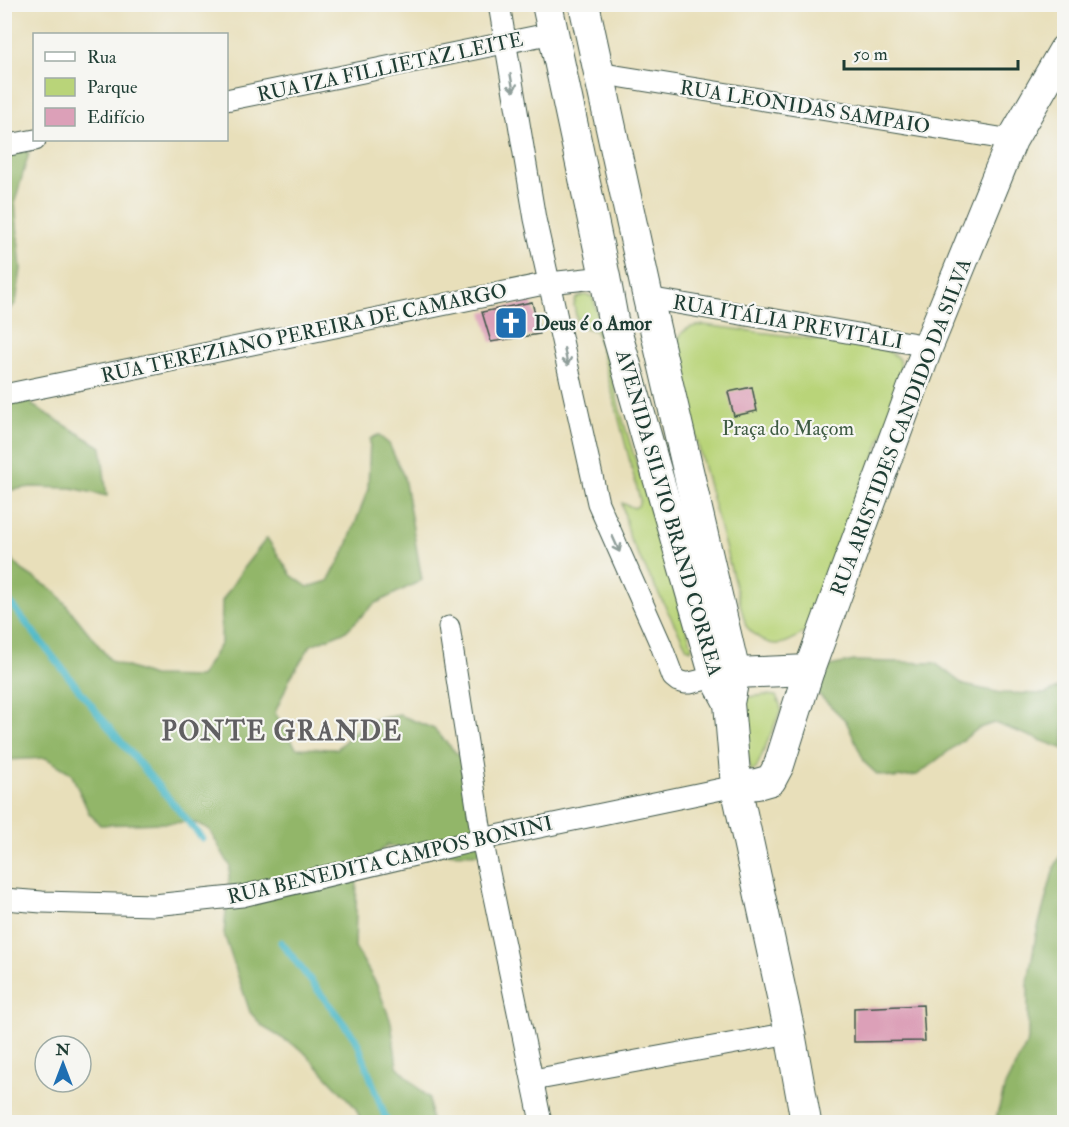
<svg xmlns="http://www.w3.org/2000/svg" width="1069" height="1127" viewBox="0 0 1069 1127" font-family="'IM FELL Double Pica',serif">
  <style>
    .green { fill: #b9d479; stroke: #6c8856; stroke-width: 1.5 }
    .forest { fill: #92b669; stroke: #587a4e; stroke-width: 1.5 }
    .lines { fill: none; stroke-linecap: round; stroke-linejoin: round }
    .stream { stroke: #4bb8c7; stroke-width: 7 }
    .building { fill: #dca0b8 }
    .street-casing { stroke: #3d5548; stroke-width: 23 }
    .secondary-casing { stroke: #3d5548; stroke-width: 32 }
    .street { stroke: #fff; stroke-width: 21 }
    .secondary { stroke: #fff; stroke-width: 30 }
    .oneway { stroke: #8f9e9a }
    .labels { text-anchor: middle; dominant-baseline: central; stroke-width: 4.5; stroke-linejoin: round; paint-order: stroke }
    .street-label { font-size: 20px; fill: #1f3d34; stroke: #f6f6f2 }
    .poi-label { font-size: 20px; font-weight: bold; fill: #1f3d34; stroke: #f6f6f2; text-anchor: start }
    .park-label { font-size: 20px; fill: #3e5b42; stroke: #f6f6f2 }
    .district-label { font-size: 26px; font-weight: bold; letter-spacing: 1.5px; fill: #616062; stroke: #f6f6f2 }
  </style>
  <rect width="100%" height="100%" fill="#f6f6f2"/>
  <filter id="ink" filterUnits="userSpaceOnUse"><feTurbulence type="fractalNoise" baseFrequency=".0167" numOctaves="2"/><feDisplacementMap in="SourceGraphic" scale="12" xChannelSelector="R" yChannelSelector="G"/><feConvolveMatrix kernelMatrix="1 2 1 2 8 2 1 2 1" color-interpolation-filters="sRGB"/></filter>
  <filter id="wash" filterUnits="userSpaceOnUse"><feTurbulence type="fractalNoise" baseFrequency=".008" numOctaves="4" result="noise"/><feDisplacementMap in="SourceGraphic" scale="24" xChannelSelector="R" yChannelSelector="G"/><feGaussianBlur stdDeviation="1.35" result="paint"/><feColorMatrix in="noise" values="0 0 0 0 0 0 0 0 0 0 0 0 0 0 0 0 0 1.4 0 .05"/><feComposite in="paint" operator="in"/></filter>
  <g filter="url(#wash)">
    <rect width="100%" height="100%" fill="#e8dfba"/>
    <g class="green">
      <polygon points="584,295 591,296 594,300 620,410 692,646 691,650 687,648 630,539 622,503 634,508 638,506 640,500 596,331 578,326 574,305 576,298"/>
      <path d="M704,325L881,348C900,356 901,359 903,379L812,626C786,646 771,654 746,626L675,358C675,346 677,333 689,328C693,326 700,326 704,325Z"/>
      <polygon points="766,695 776,696 780,704 781,710 756,769 751,771 737,705 747,697"/>
    </g>
    <g class="forest">
      <polygon points="17,147 29,153 15,201 21,269 16,303 5,314 5,148"/>
      <polygon points="4,396 32,397 32,405 101,447 107,496 72,488 31,487 5,491"/>
      <polygon points="378,435 389,444 404,477 422,580 374,604 346,631 311,645 290,678 275,713 296,748 337,749 365,721 400,715 434,729 461,758 481,854 423,853 387,845 357,874 355,947 377,985 391,1022 397,1066 426,1096 429,1097 431,1122 362,1122 355,1107 302,1050 263,1027 250,1012 224,934 230,866 209,829 193,822 100,825 89,813 71,773 46,758 5,760 5,552 22,570 56,592 111,661 152,676 200,677 221,643 222,601 244,567 267,538 291,575 308,587 328,581 345,551 368,489 370,439"/>
      <polygon points="854,661 935,663 964,685 1001,693 1045,694 1064,685 1064,749 994,723 979,728 917,775 894,778 877,774 865,763 846,721 810,686 805,671"/>
      <polygon points="1064,849 1064,1122 995,1122 1005,1086 1028,1041 1028,982 1036,935 1054,868"/>
    </g>
    <g class="lines">
      <g class="stream">
        <polyline points="4,595 107,725 202,838"/>
        <polyline points="281,942 357,1041 387,1122"/>
      </g>
    </g>
    <g id="blocks">
      <g class="building">
        <polygon points="532,302 540,334 491,342 482,312"/>
        <polygon points="752,387 757,411 734,416 728,392"/>
        <polygon points="923,1005 925,1041 854,1042 854,1008"/>
      </g>
    </g>
  </g>
  <g filter="url(#ink)">
    <use href="#blocks" fill-opacity="0" stroke="#3d5548" stroke-width="1.5"/>
    <g class="lines">
      <defs>
        <g id="street">
          <polyline points="499,4 535,219 598,503 661,645 673,677 678,681 685,683 690,683 715,677"/>
          <polyline points="598,73 1012,140"/>
          <polyline points="226,100 553,33"/>
          <polyline points="4,146 35,140"/>
          <polyline points="648,298 928,346"/>
          <polyline points="4,395 549,283 605,277"/>
          <polyline points="449,627 482,839 541,1122"/>
          <polyline points="4,899 42,902 154,905 242,896 482,839 736,786"/>
          <polyline points="533,1080 790,1033"/>
        </g>
        <g id="secondary">
          <polyline points="547,4 605,277 613,320 715,677 729,703"/>
          <polyline points="584,4 648,298 735,673 729,703 736,786 790,1033 806,1122"/>
          <polyline points="715,677 735,673 809,670"/>
          <polyline points="736,786 757,784 771,780 779,765 809,670 928,346 1012,140 1064,50"/>
        </g>
      </defs>
      <use href="#street" class="street-casing"/>
      <use href="#secondary" class="secondary-casing"/>
      <use href="#street" class="street"/>
      <use href="#secondary" class="secondary"/>
    </g>
    <defs><path id="oneway-shaft" d="M-6 0H5M1.5-3L5.5 0L1.5 3" fill="none" stroke-width="1.6" stroke-linecap="round" stroke-linejoin="round" transform="scale(1.5)"/></defs>
    <g class="oneway">
      <use href="#oneway-shaft" transform="translate(512 83) rotate(80)"/>
      <use href="#oneway-shaft" transform="translate(566 357) rotate(78)"/>
      <use href="#oneway-shaft" transform="translate(616 544) rotate(66)"/>
    </g>
  </g>
  <defs>
    <symbol id="church-square" viewBox="-11 -11 22 22"><rect x="-9" y="-9" width="18" height="18" rx="4" fill="#1f6fb2" stroke="#f6f6f2"/><path d="M-1.2-6h2.4v3.5h3.3v2.4h-3.3V6h-2.4V-.1h-3.3v-2.4h3.3Z" fill="#fff"/></symbol>
  </defs>
  <g fill-rule="evenodd">
    <use href="#church-square" x="492" y="304" width="38" height="38"/>
  </g>
  <g class="labels">
    <g class="street-label">
      <text transform="translate(390 67) rotate(-12)">RUA IZA FILLIETAZ LEITE</text>
      <text transform="translate(805 107) rotate(9)">RUA LEONIDAS SAMPAIO</text>
      <text transform="translate(788 322) rotate(10)">RUA ITÁLIA PREVITALI</text>
      <text transform="translate(304 333) rotate(-12)">RUA TEREZIANO PEREIRA DE CAMARGO</text>
      <text transform="translate(901 427) rotate(-69)">RUA ARISTIDES CANDIDO DA SILVA</text>
      <text transform="translate(669 513) rotate(74)">AVENIDA SILVIO BRAND CORREA</text>
      <text transform="translate(390 860) rotate(-13)">RUA BENEDITA CAMPOS BONINI</text>
    </g>
    <g class="poi-label">
      <text x="534" y="323">Deus é o Amor</text>
    </g>
    <g class="park-label">
      <text x="788" y="428">Praça do Maçom</text>
    </g>
    <g class="district-label">
      <text x="282" y="732">PONTE GRANDE</text>
    </g>
  </g>
  <rect width="1069" height="1127" fill="none" stroke="#f6f6f2" stroke-width="24"/>
  <rect x="33" y="33" width="195" height="108" fill="#f6f6f2" stroke="#a0aca6" stroke-width="1.5"/>
  <rect x="45" y="52" width="30" height="9" fill="#ffffff" stroke="#a0aca6" stroke-width="1.5"/>
  <text x="87" y="63" font-size="18" fill="#1f3d34">Rua</text>
  <rect x="45" y="78" width="30" height="18" fill="#b9d479" stroke="#a0aca6" stroke-width="1.5"/>
  <text x="87" y="93" font-size="18" fill="#1f3d34">Parque</text>
  <rect x="45" y="108" width="30" height="18" fill="#dca0b8" stroke="#a0aca6" stroke-width="1.5"/>
  <text x="87" y="123" font-size="18" fill="#1f3d34">Edifício</text>
  <g transform="translate(63 1064)"><circle r="28" fill="#f6f6f2" stroke="#a0aca6" stroke-width="1.5"/>
  <path d="M0-4.5L10 22L0 15L-10 22Z" fill="#1f6fb2"/>
  <text y="-9" font-size="16" font-weight="bold" text-anchor="middle" fill="#1f3d34">N</text>
  </g>
  <path d="M844 60v9h174v-9" fill="none" stroke="#1f3d34" stroke-width="3"/>
  <text x="853" y="60" font-size="18" fill="#1f3d34" stroke="#f6f6f2" stroke-width="4.5" paint-order="stroke">50 m</text>
</svg>
